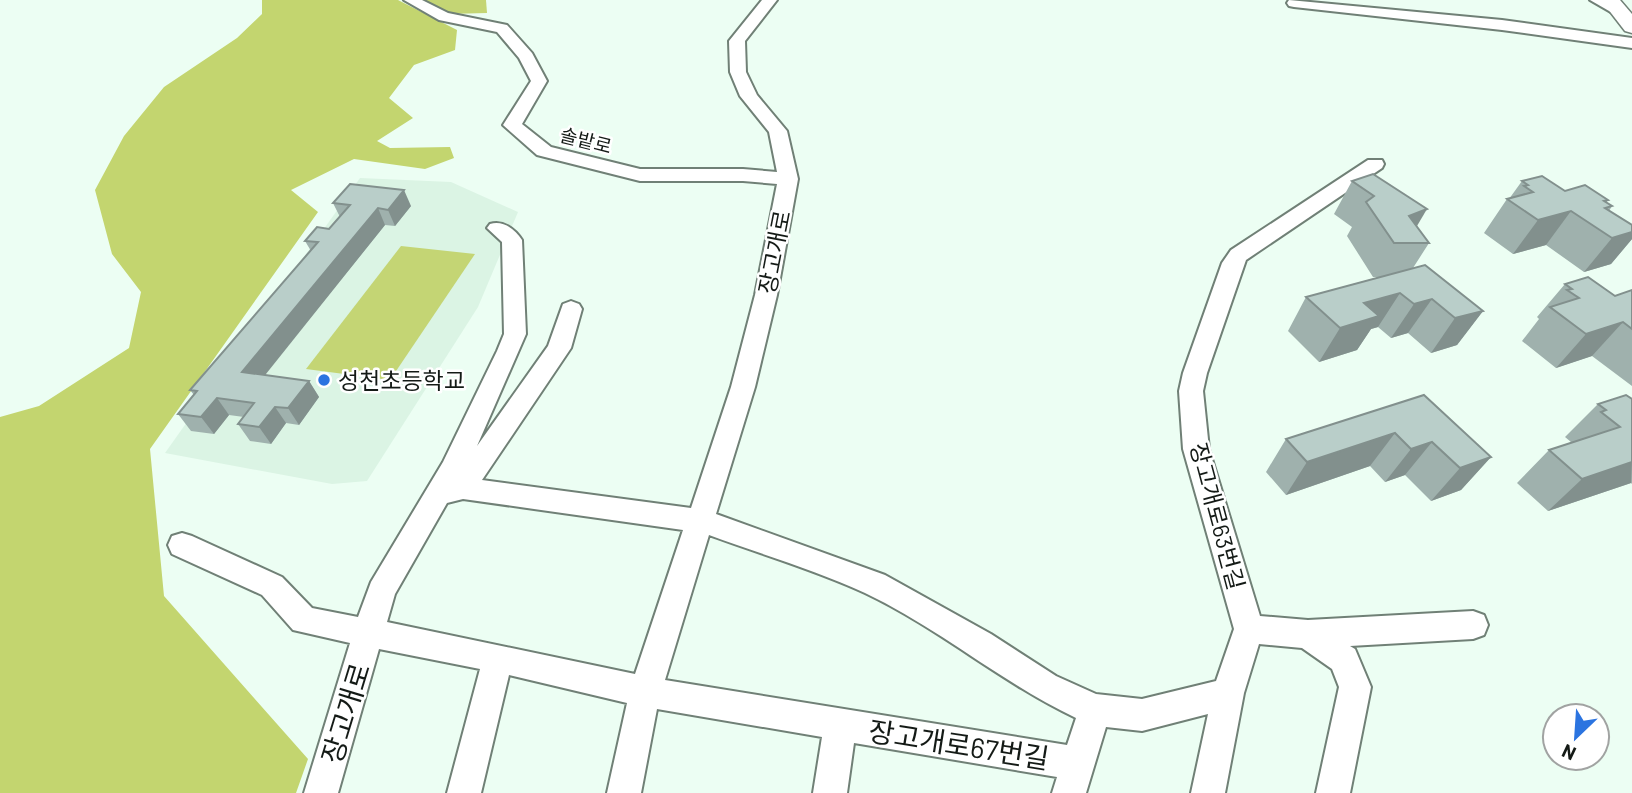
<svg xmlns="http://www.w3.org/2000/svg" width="1632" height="793" viewBox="0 0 1632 793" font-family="Barlow,'Noto Sans KR',sans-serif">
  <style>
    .built { fill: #dbf4e4 }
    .green { fill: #c4d574 }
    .forest { fill: #c3d56f }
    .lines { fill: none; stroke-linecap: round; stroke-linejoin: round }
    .minor-casing { stroke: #708076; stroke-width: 4 }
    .major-casing { stroke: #708076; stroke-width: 3 }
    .minor { fill: #fff; fill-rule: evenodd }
    .major { fill: #fff; fill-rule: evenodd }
    .wall { fill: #9fb1ad }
    .shaded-wall { fill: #82908d }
    .building { fill: #b9cec9; stroke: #82908d; stroke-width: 2 }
    .poi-dot { fill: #2b74e0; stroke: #fff; stroke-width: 2.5 }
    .labels { text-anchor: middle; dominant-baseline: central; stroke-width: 5; stroke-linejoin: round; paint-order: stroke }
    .far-street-label { font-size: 19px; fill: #141a16; stroke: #fff }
    .street-label { font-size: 23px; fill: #141a16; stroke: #fff }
    .poi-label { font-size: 23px; fill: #141a16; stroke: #fff; text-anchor: start }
    .near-street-label { font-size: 28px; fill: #141a16; stroke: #fff }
  </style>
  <rect width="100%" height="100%" fill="#ecfef3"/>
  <polygon class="built" points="360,178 451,182 518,212 478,307 367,481 332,484 165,453"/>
  <g class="green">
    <polygon points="423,0 486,0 487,13 449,14"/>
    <polygon points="401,246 475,254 390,380 306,369"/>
  </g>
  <polygon class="forest" points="262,0 398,0 457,30 455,50 414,65 389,98 413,118 377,141 390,148 450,147 454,158 425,169 354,159 291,190 318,212 150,449 164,596 308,759 296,793 0,793 0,417 39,406 129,348 141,292 112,254 95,190 124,136 164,87 237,38 262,14"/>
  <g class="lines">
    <defs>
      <g id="minor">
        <path d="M404,0H422L448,13L507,25L532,53L547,81L522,124L551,147L640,169H743L777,172L769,132L740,96L730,72L729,41L762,0H777L745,41L746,72L757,95L787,131L798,179L777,295L755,387L716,514L885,575L991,634L1056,676L1096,694L1142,699L1216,681L1234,629L1183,449L1179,391L1183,373L1222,263L1231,250L1368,160H1382L1384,164L1382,168L1246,260L1207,373L1203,391L1209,449L1260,616L1308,620L1473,611L1484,615L1488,625L1484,635L1473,639L1350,646L1355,649L1371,687L1350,793H1316L1339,687L1332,669L1302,648L1259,644L1244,693L1225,793H1191L1208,714L1142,731L1106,727L1086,793H1052L1057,777L854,743L847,793H813L822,737L657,709L641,793H607L627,703L509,675L481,793H447L480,669L379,649L338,793H304L350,643L293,630L262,595L172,554L168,545L172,536L182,533L192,536L282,577L312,608L358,617L371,582L443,462L497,351L504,334L502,242L487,228L490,224C503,220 515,229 522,240L526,334L477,446L548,346L563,304L571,301L579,304L582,309L571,348L482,480L691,508L731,387L755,295L777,184L743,181H640L537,155L503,125L531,81L519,58L497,32L439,20ZM463,499L683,530L635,674L387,622L395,594L447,503ZM709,535C760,554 816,570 865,593C939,628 1002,683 1076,718L1067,745L665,680Z"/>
        <polygon points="1289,0 1502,20 1632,38 1632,48 1502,30 1294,7 1289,6 1287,3"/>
        <polygon points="1590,0 1608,0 1628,12 1626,15 1616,15"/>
      </g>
      <polygon id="major" points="1601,0 1620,0 1632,14 1632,33 1625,31"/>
    </defs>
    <use href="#minor" class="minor-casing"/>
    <use href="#major" class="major-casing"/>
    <use href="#minor" class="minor"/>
    <use href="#major" class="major"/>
  </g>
  <g class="wall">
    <polygon points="1373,174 1416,226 1429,243 1413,268 1483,311 1457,345 1431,353 1408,333 1391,338 1378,327 1371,329 1357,350 1319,362 1288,331 1306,297 1379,277 1373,277 1347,236 1352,227 1334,214 1352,181"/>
    <polygon points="1522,181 1608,200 1606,202 1612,206 1609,211 1632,225 1632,239 1611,264 1584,272 1546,245 1513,254 1484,233 1507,199 1509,199"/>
    <polygon points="333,203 411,206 395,226 385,225 264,375 309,381 319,397 299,425 286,423 271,444 250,441 238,424 244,417 229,415 214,434 191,431 178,414 194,395 190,390 311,251 305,241 329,229 340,217"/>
    <polygon points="1565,284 1615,296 1632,290 1632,386 1592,356 1556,368 1522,341 1539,319 1537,317"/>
    <polygon points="1424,395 1491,457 1461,490 1431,501 1405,475 1385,482 1370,466 1286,495 1266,472 1286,439"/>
    <polygon points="1632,399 1632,484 1631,483 1548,511 1517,483 1549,450 1568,444 1571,442 1565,437 1598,404"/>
  </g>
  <g class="shaded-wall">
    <polygon points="404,190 411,206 395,226 388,210"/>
    <polygon points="378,208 385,225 254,389 242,372"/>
    <polygon points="1427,209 1407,243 1409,216"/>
    <polygon points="1571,211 1546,245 1513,254 1538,220"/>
    <polygon points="1632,232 1632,239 1611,264 1584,272 1612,238"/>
    <polygon points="1400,293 1378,327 1371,329 1357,350 1319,362 1340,328 1364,303"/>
    <polygon points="1432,299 1408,333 1391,338 1414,304"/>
    <polygon points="1483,311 1457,345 1431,353 1455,318"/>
    <polygon points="1623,322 1592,356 1556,368 1586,334"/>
    <polygon points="309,381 319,397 299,425 288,408"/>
    <polygon points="217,398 229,415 214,434 201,417"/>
    <polygon points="275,407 286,423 271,444 259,427"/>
    <polygon points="1395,433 1370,466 1286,495 1307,462"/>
    <polygon points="1432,442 1405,475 1385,482 1411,449"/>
    <polygon points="1491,457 1461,490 1431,501 1460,468"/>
    <polygon points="1632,462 1631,483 1548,511 1582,479"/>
  </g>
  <g class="building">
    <polygon points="1373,174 1427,209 1409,216 1429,243 1394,243 1366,202 1374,196 1352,181"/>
    <polygon points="1542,176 1565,191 1585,185 1608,200 1604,201 1612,206 1605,208 1632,225 1632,232 1612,238 1571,211 1538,220 1507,199 1533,192 1524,186 1528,185 1522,181"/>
    <polygon points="350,184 404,190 388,210 378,208 242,372 309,381 288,408 275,407 259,427 238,424 254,403 217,398 201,417 178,414 197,391 190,390 318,242 305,241 317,227 329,229 350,205 333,203"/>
    <polygon points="1425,265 1483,311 1455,318 1432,299 1414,304 1400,293 1364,303 1379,316 1340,328 1306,297"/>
    <polygon points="1588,277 1615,296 1632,290 1632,329 1623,322 1586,334 1550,307 1579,298 1567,290 1572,289 1565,284"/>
    <polygon points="1424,395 1491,457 1460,468 1432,442 1411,449 1395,433 1307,462 1286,439"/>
    <polygon points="1626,395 1632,399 1632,462 1582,479 1549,450 1620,427 1601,412 1606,410 1598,404"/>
  </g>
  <circle class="poi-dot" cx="324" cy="380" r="7"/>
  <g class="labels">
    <g class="far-street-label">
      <text transform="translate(586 140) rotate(14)">솔밭로</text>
    </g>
    <g class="street-label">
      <text transform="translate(774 252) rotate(-79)">장고개로</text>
      <text transform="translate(1218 516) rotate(75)">장고개로63번길</text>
    </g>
    <g class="poi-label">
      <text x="338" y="380">성천초등학교</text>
    </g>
    <g class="near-street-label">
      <text transform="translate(345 713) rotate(-73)">장고개로</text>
      <text transform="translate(959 744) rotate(9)">장고개로67번길</text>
    </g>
  </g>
  <g transform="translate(1576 737) rotate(205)"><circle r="33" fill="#ffffff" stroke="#a1a3a2" stroke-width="2"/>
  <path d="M0-5L12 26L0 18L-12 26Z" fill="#2b74e0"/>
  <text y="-10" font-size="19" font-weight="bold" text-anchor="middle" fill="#141a16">N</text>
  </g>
</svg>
